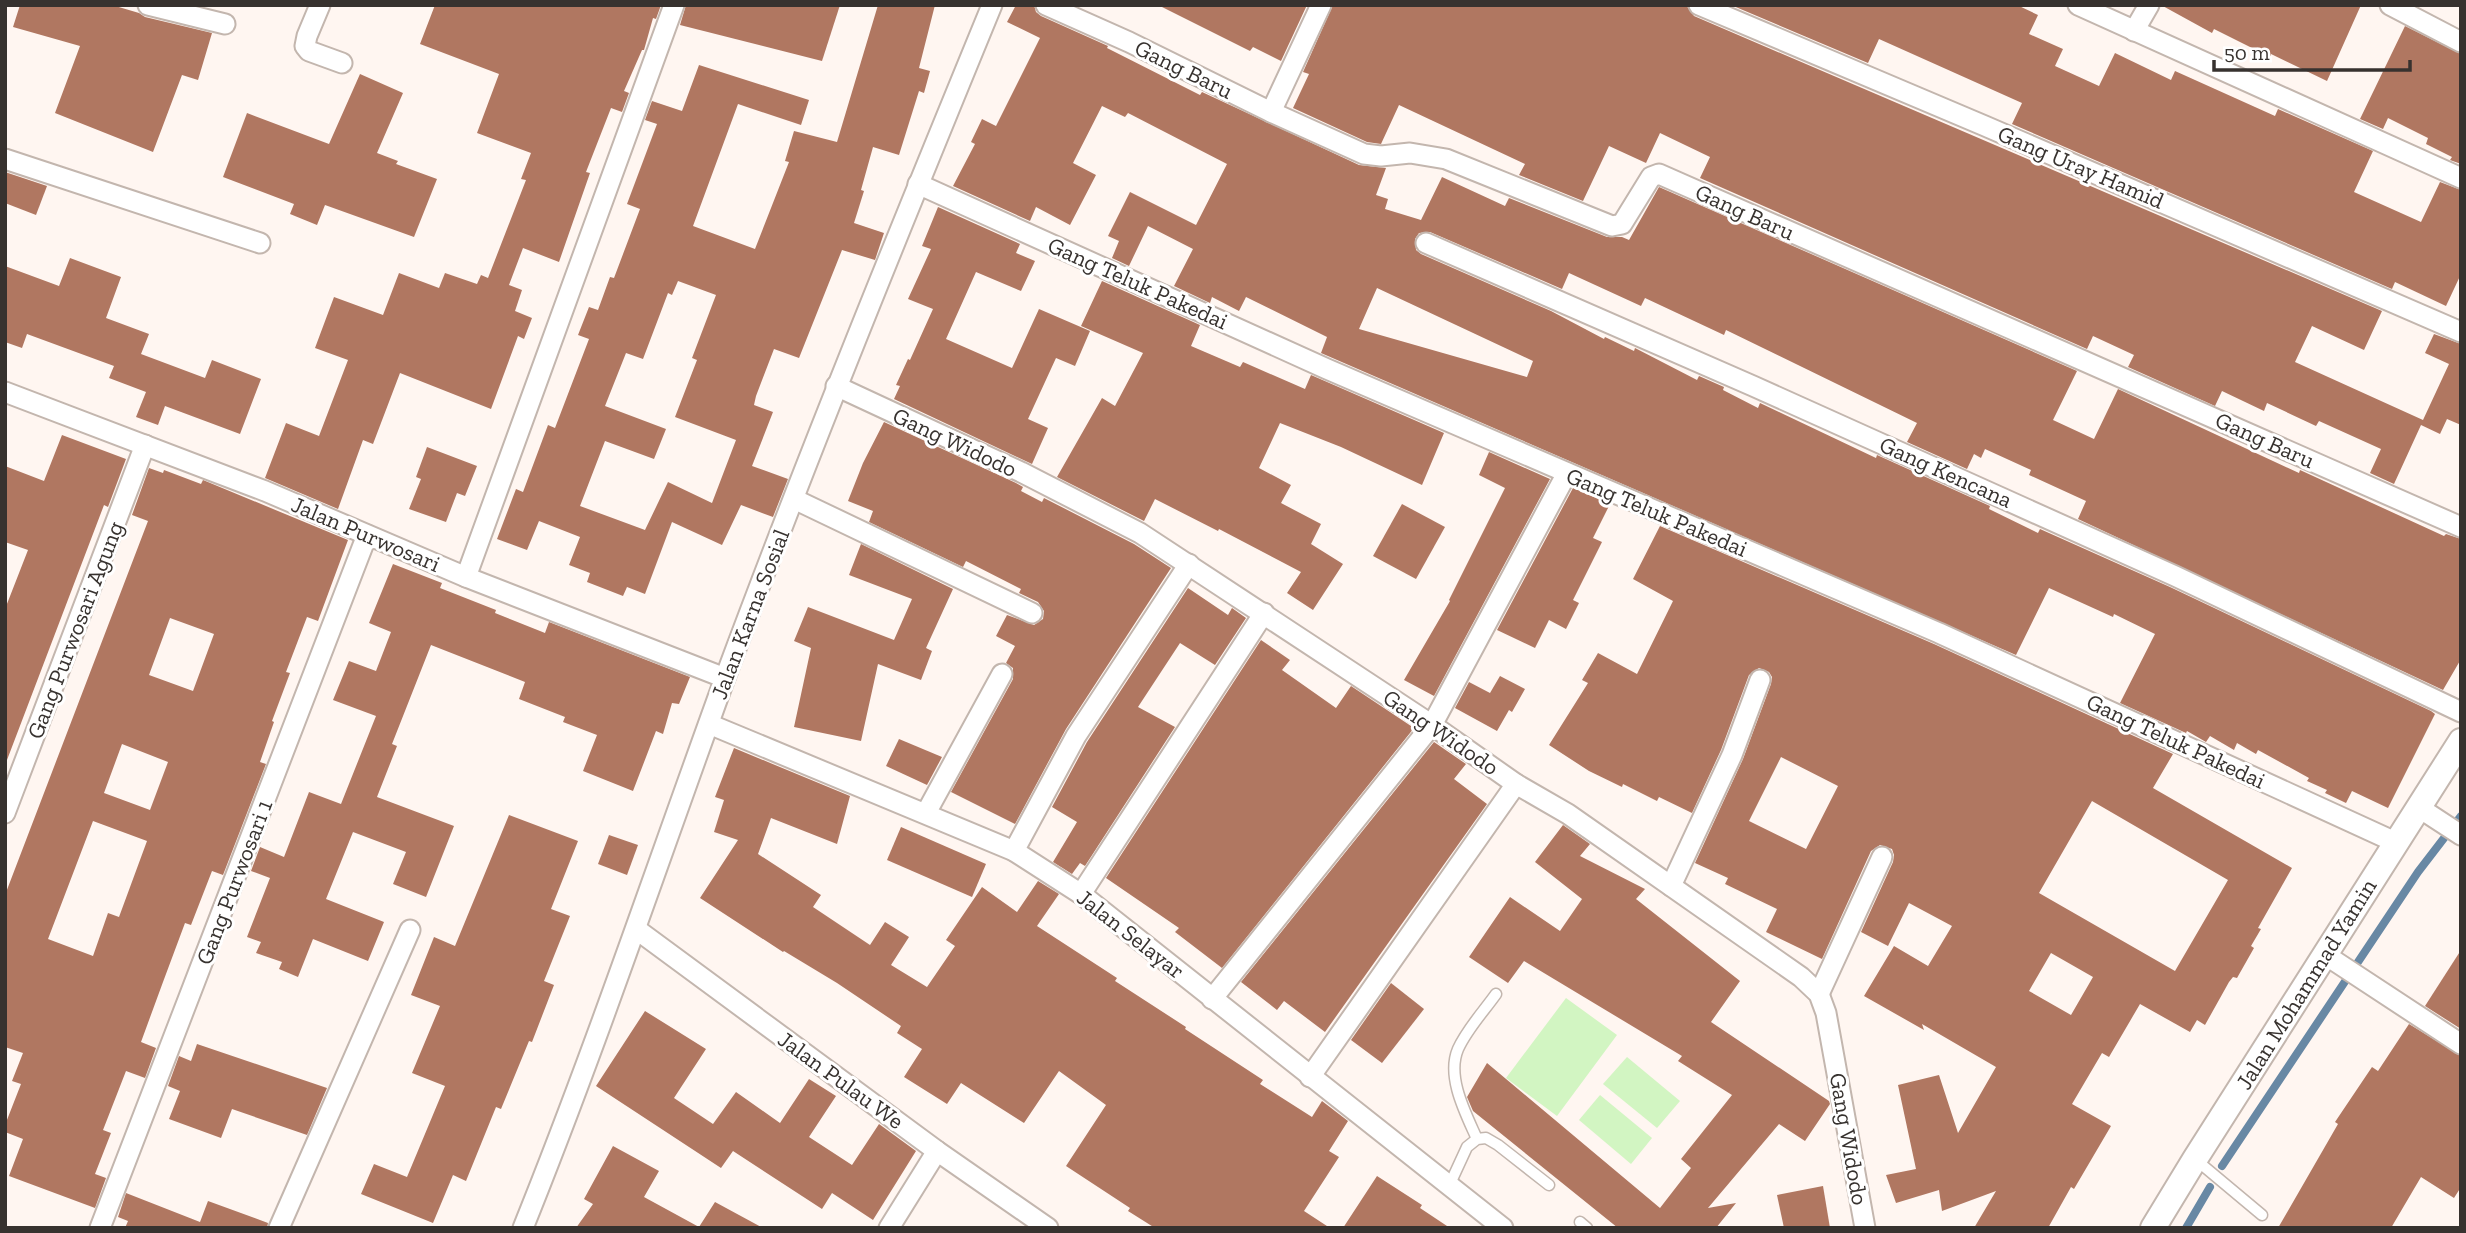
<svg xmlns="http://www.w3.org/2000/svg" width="2466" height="1233" viewBox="0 0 2466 1233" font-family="'Zilla Slab',serif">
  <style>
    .green { fill: #d2f5c2 }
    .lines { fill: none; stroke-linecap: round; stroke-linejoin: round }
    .stream { stroke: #6888a4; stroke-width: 8 }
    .building { fill: #b07761; fill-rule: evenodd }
    .service-casing { stroke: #c3b6ae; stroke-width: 13 }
    .minor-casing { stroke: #c3b6ae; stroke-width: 23 }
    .tertiary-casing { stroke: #c3b6ae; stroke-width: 28 }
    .service { stroke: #fff; stroke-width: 10 }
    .minor { stroke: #fff; stroke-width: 19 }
    .tertiary { stroke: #fff; stroke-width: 24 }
    .labels { text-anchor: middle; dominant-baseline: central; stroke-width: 6; stroke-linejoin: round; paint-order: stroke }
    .street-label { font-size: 23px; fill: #37322f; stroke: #fff }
  </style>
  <rect width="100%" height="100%" fill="#fff6f1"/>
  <g class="green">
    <polygon points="1566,998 1617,1035 1557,1116 1506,1078"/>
    <polygon points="1627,1057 1680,1101 1657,1128 1603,1084"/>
    <polygon points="1600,1095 1652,1138 1631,1164 1579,1120"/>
  </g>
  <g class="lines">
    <g class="stream">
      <polyline points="2222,1166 2418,872 2461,816"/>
      <polyline points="2186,1228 2210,1187"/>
    </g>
  </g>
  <g class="building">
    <polygon points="20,5 112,5 139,13 145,17 212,33 198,80 182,75 153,152 55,113 80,46 13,27"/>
    <polygon points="435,5 661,5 656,19 653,18 644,50 642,50 624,91 629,93 622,112 611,108 586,172 590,173 559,262 523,248 509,285 522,290 515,311 532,318 524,339 518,336 491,409 400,373 373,444 363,440 338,509 265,478 286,423 319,436 348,360 315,348 334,297 383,315 399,273 439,288 445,273 477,284 481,275 488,278 526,180 521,179 531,153 477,133 499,74 420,44"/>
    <polygon points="686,5 840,5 822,61 680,25"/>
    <path d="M878,5H935L919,68L930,71L924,93L919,91L899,155L873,147L861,190L864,191L854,223L884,233L875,260L842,250L799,358L774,349L756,396L754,405L773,412L752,466L788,479L773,517L741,505L722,545L672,522L645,594L627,587L623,596L587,582L590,573L569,565L580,537L539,521L527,550L497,539L516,489L523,492L548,425L555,428L589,339L578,335L589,307L598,310L610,277L614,278L640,209L627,204L657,124L645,120L652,101L682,111L699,65L809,100L801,125L738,104L693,226L755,249L789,162L785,161L794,131L837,142ZM678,281L716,295L692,358L697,360L675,417L736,440L712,503L668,482L645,530L580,506L605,441L654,459L666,429L605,406L626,353L643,359L668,293L672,295Z"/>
    <path d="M1016,5H1034L1036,12L1041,16L1108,46L1107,48L1200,95L1202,92L1359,165L1386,168L1376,195L1388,199L1385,209L1421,220L1442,177L1505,206L1509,198L1607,237H1622L1629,240L1659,187L2077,371L2053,420L2094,439L2118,389L2299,473L2300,470L2444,536L2446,534L2461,539V659L2443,690L2078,519L2086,501L2029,475L2031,470L1985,449L1981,458L1974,454L1967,469L1907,442L1917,423L1726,330L1724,335L1645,298L1641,306L1569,273L1562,289L1430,232L1419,233L1415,239L1416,250L1421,254L1551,311L1604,339L1605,337L1634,351L1635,348L1697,380L1699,376L1724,387L1723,390L1758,408L1760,403L1876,458L1877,455L1990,506L1989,509L2038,533L2040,529L2170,587L2431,711L2435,714L2388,808L2352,791L2346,803L2325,793L2327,790L2307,781L2309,778L2258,750L2256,754L2237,743L2234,750L2210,736L2206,742L2187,731L2186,733L2120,703L2155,634L2114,614L2113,617L2049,588L2016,655L1321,353L1327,337L1246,297L1239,311L1212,297L1210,303L1174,286L1193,249L1148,226L1129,266L1112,258L1119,241L1108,236L1130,192L1196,225L1227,164L1128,113L1125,117L1102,106L1073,163L1096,175L1070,225L1036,207L1030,221L953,186L975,144L971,142L982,119L996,126L1040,38L1007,22ZM1377,288L1533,361L1527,377L1359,329Z"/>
    <polygon points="1158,5 1307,5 1281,61 1253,47 1250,51"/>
    <polygon points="1333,5 1686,5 1694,16 2382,311 2364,350 2312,326 2295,362 2423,420 2449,364 2425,353 2434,334 2461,344 2461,425 2447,419 2440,434 2421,425 2394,484 2370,473 2381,449 2319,421 2316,426 2267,403 2264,411 2222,391 2215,406 2128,367 2134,355 2093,336 2087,349 1700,178 1710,157 1660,133 1646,163 1609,146 1583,201 1519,175 1525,164 1399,105 1381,144 1367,142 1293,108 1309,74 1303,72"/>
    <polygon points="1731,5 2017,5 2038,15 2029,34 2063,49 2055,66 2099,86 2115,53 2171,80 2175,71 2275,116 2278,109 2373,151 2354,192 2421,222 2440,182 2461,190 2461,274 2446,306 2395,282 2392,289 2012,124 2022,103 1879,39 1868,63"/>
    <polygon points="2161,5 2361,5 2327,81 2271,54 2270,57 2214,29 2212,33"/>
    <polygon points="2405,26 2461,54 2461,164 2450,160 2452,157 2426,144 2428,138 2388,118 2383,129 2360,119"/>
    <polygon points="360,74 403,93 377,153 398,161 396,164 437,179 414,237 325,205 317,225 290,214 294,204 223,177 247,113 329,144"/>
    <polygon points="5,172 47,186 36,215 5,203"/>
    <polygon points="938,207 1020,244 1016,253 1035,261 1021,291 976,272 946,339 1012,368 1039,309 1090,331 1075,366 1056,358 1028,419 1048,428 1032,464 894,399 900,386 896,385 908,359 910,360 933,309 908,299 931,249 922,246"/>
    <polygon points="70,258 121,277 106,318 149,334 141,354 205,378 212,360 261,379 240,434 165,406 158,425 136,417 146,392 109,378 114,366 27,334 22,348 5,342 5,266 59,286"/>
    <polygon points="1102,281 1200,325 1191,346 1240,367 1243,362 1305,389 1311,375 1444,433 1422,485 1341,447 1280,423 1259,468 1291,485 1281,503 1321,524 1311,544 1343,564 1313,610 1287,593 1301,572 1219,529 1218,531 1155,499 1144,521 1057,477 1102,398 1115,406 1143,353 1081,326"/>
    <polygon points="884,422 1016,483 1023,487 1021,491 1042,502 1044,498 1134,544 1171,568 1066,729 1015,824 951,792 1013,679 1013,668 1006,663 1015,646 996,636 1007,615 1034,625 1043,619 1044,611 1038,602 1019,593 1021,589 966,561 963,567 869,522 873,511 848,501 863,463"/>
    <polygon points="62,435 126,459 108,507 104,505 7,760 5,759 5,609 28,550 5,542 5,466 44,481"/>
    <polygon points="427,447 477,466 465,496 457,493 446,522 409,509 421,479 416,477"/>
    <polygon points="1489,452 1550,479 1434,696 1404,680 1450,601 1449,600 1505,488 1479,475"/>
    <path d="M149,468L163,473L164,470L201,484L203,480L348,540L318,621L307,617L286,672L290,673L272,721L274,722L260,762L266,764L223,875L212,871L191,925L185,923L163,982L141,1042L156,1048L145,1078L126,1071L103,1130L111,1133L95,1174L106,1178L95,1208L9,1176L23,1139L5,1132V1125L21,1084L12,1081L23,1053L5,1047V895L148,521L132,515ZM170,618L214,634L193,691L149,675ZM122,744L168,762L150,810L104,793ZM93,821L147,841L119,917L108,913L93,956L48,939Z"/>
    <polygon points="1573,488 1610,504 1593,538 1602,542 1573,600 1579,603 1566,629 1549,620 1535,648 1497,630"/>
    <polygon points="1402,504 1445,527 1416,579 1373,556"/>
    <path d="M1660,526L1934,644L2173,754L2153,788L2292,868L2258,928L2261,929L2251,946L2254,948L2237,978L2233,977L2229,982L2205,1025L2197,1020L2190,1032L2140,1004L2109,1057L2102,1053L2072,1104L2111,1126L2074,1189L2071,1187L2048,1228H1974L1996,1191L1942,1211L1939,1190L1896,1203L1886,1175L1916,1169L1898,1085L1939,1075L1958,1133L1996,1067L1922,1024L1924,1030L1864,996L1894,946L1928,966L1952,926L1909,903L1888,946L1861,932L1893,862L1894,855L1892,849L1880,845L1871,851L1822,959L1766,932L1777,909L1725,884L1728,878L1695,863L1743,759L1771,684L1772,677L1769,672L1759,668L1749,675L1721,750L1692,813L1659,797L1657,801L1623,784L1622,787L1589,771L1549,745L1588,683L1582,680L1598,653L1637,674L1673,601L1633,579ZM1781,757L1838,786L1806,849L1749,821ZM2092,801L2228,880L2175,971L2039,893ZM2051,953L2093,977L2071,1015L2029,991Z"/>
    <polygon points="861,544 953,589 926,648 932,651 921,680 878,664 861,741 794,727 811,648 794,641 808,607 894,640 912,599 849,575"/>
    <polygon points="393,564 442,583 440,588 496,610 495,613 545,633 549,622 690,677 679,704 672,703 663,734 656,731 633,791 583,771 597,735 563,722 565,717 519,699 525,682 431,645 392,744 397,746 377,797 454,826 426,897 393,884 406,852 353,832 326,899 384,922 368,961 313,939 298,977 279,969 282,962 256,953 261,942 247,937 270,878 251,871 260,847 284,857 309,792 341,804 376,716 333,700 349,661 376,671 391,632 369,623"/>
    <polygon points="1188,588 1228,615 1232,608 1246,618 1215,665 1180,643 1138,707 1175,727 1085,866 1080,863 1072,874 1053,862 1077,822 1052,807 1087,742"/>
    <polygon points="1261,640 1290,660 1282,670 1336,708 1351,686 1414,728 1222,968 1175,932 1179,928 1106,878"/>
    <polygon points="1500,676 1525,689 1512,712 1509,710 1497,731 1455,708 1469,682 1490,693"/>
    <polygon points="899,739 942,757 927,785 886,766"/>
    <polygon points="1434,742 1466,764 1454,779 1487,804 1325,1032 1284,1001 1277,1010 1241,982"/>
    <polygon points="734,748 850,796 837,844 771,818 758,854 821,895 813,907 870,945 885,922 909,937 891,965 927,987 955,946 946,940 982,887 1017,912 1038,881 1059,894 1037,926 1117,978 1115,981 1186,1027 1185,1029 1263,1080 1260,1084 1312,1117 1322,1101 1348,1121 1329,1151 1339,1157 1304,1211 1330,1228 1155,1228 1128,1211 1130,1208 1066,1166 1106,1105 1059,1071 1024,1123 961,1083 947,1104 904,1077 922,1049 897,1033 901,1026 837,983 784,951 783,952 700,898 738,840 714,832 724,800 715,797"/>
    <polygon points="509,815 578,841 551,909 570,916 544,981 554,985 532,1042 529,1041 501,1109 496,1107 466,1181 453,1175 433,1223 361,1194 374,1164 407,1177 445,1086 412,1073 440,1006 411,995 434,937 455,946"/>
    <polygon points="1563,825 1590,844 1580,856 1645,889 1636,899 1740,981 1711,1022 1829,1101 1830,1104 1805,1141 1779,1124 1708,1208 1736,1203 1716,1228 1618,1228 1473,1111 1467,1097 1487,1063 1660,1208 1691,1168 1681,1159 1732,1095 1678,1061 1682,1056 1524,961 1508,983 1469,957 1510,897 1560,931 1582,899 1535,862"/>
    <polygon points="901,827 986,864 972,897 887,860"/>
    <polygon points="609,835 638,845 627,875 598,864"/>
    <polygon points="2461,950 2461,1029 2425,1006"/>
    <polygon points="1391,983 1424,1009 1382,1063 1351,1040"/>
    <polygon points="645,1011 706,1049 674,1098 713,1124 736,1092 780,1123 809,1079 836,1096 809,1137 852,1165 879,1124 916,1151 873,1220 832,1193 822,1209 733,1151 721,1168 596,1086"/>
    <polygon points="2409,1024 2461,1056 2461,1187 2454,1198 2421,1177 2391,1228 2278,1228 2338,1124 2335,1122 2372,1067 2378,1071"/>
    <polygon points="197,1044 327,1088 307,1135 232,1109 221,1138 169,1119 180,1091 168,1086 179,1056 191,1061"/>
    <polygon points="613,1146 659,1171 644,1197 699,1227 715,1202 763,1228 576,1228 593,1204 584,1199"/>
    <polygon points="1377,1176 1422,1205 1420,1208 1450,1228 1343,1228"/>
    <polygon points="1823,1186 1830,1228 1784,1228 1777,1195"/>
    <polygon points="126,1193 200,1222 208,1201 268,1223 267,1228 125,1228 128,1221 118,1217"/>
  </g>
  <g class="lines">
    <defs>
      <g id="service">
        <path d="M1477,1139C1466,1114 1446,1077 1458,1049C1467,1029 1484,1011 1496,994"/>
        <polyline points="2195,1159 2262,1215"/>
        <polyline points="1449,1186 1467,1147 1477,1139 1486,1138 1498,1145 1549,1185"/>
        <polyline points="1580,1222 1587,1228"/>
      </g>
      <g id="minor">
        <polyline points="148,5 225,24"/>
        <polyline points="320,5 307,36 305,46 309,51 342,63"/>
        <polyline points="1046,5 1129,42 1271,112 1364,154 1381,156 1410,153 1446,159 1612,226 1622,224 1651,177 1659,174 2461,527"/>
        <polyline points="1699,5 1985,126 2461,332"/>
        <polyline points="2078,5 2461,178"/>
        <polyline points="2390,5 2461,42"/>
        <polyline points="2134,31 2149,5"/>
        <polyline points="1271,112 1321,5"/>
        <polyline points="5,159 260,243"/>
        <polyline points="918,184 1327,369 1939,633 2395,842"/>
        <polyline points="1426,243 1753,386 2175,576 2461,712"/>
        <polyline points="836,386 1021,472 1140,533 1432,725 1516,784 1568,814 1801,977 1819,994 1826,1013 1865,1228"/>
        <polyline points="5,392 265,491 466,577 725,678"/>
        <polyline points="794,499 1032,613"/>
        <polyline points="466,577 674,5"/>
        <polyline points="709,724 1014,851 1081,894 1503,1228"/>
        <polyline points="2418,807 2461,835"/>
        <polyline points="5,813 145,445"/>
        <polyline points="926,813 1002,674"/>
        <polyline points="1014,851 1076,736 1189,564"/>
        <polyline points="1671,886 1732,755 1760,680"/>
        <polyline points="1081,894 1264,613"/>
        <polyline points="636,929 937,1151 1048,1228"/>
        <polyline points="2324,954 2461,1044"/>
        <polyline points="1819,994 1882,857"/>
        <polyline points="1212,999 1432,725 1567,473"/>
        <polyline points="1310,1077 1516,784"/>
        <polyline points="100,1228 367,535"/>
        <polyline points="279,1228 410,930"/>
        <path d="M523,1228C596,1047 658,862 725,678C809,452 900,229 992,5"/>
        <polyline points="889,1228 937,1151"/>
      </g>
      <polyline id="tertiary" points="2153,1228 2195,1159 2461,741"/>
    </defs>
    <use href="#service" class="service-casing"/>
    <use href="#minor" class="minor-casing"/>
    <use href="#tertiary" class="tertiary-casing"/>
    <use href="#service" class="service"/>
    <use href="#minor" class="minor"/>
    <use href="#tertiary" class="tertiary"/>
  </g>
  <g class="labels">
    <g class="street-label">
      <text transform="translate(1184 69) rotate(26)">Gang Baru</text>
      <text transform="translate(2081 167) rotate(23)">Gang Uray Hamid</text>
      <text transform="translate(1745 212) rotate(24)">Gang Baru</text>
      <text transform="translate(1138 283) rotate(24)">Gang Teluk Pakedai</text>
      <text transform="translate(2265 440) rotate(24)">Gang Baru</text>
      <text transform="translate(955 442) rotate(25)">Gang Widodo</text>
      <text transform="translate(1946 472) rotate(24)">Gang Kencana</text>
      <text transform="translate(1657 512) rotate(23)">Gang Teluk Pakedai</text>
      <text transform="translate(366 534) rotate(23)">Jalan Purwosari</text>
      <text transform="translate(750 614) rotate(-69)">Jalan Karna Sosial</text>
      <text transform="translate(75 630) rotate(-69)">Gang Purwosari Agung</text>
      <text transform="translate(1441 732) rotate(34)">Gang Widodo</text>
      <text transform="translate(2176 741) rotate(25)">Gang Teluk Pakedai</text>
      <text transform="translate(234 882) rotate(-69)">Gang Purwosari 1</text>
      <text transform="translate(1131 934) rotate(38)">Jalan Selayar</text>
      <text transform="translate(2306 984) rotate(-58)">Jalan Mohammad Yamin</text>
      <text transform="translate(841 1080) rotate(36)">Jalan Pulau We</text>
      <text transform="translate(1849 1139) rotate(80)">Gang Widodo</text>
    </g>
  </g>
  <rect width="2466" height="1233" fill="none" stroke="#37322f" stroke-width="14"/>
  <path d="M2214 60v10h196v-10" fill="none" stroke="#37322f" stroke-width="3.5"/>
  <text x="2224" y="60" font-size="21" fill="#37322f" stroke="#ffffff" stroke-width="5" paint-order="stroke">50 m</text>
</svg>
